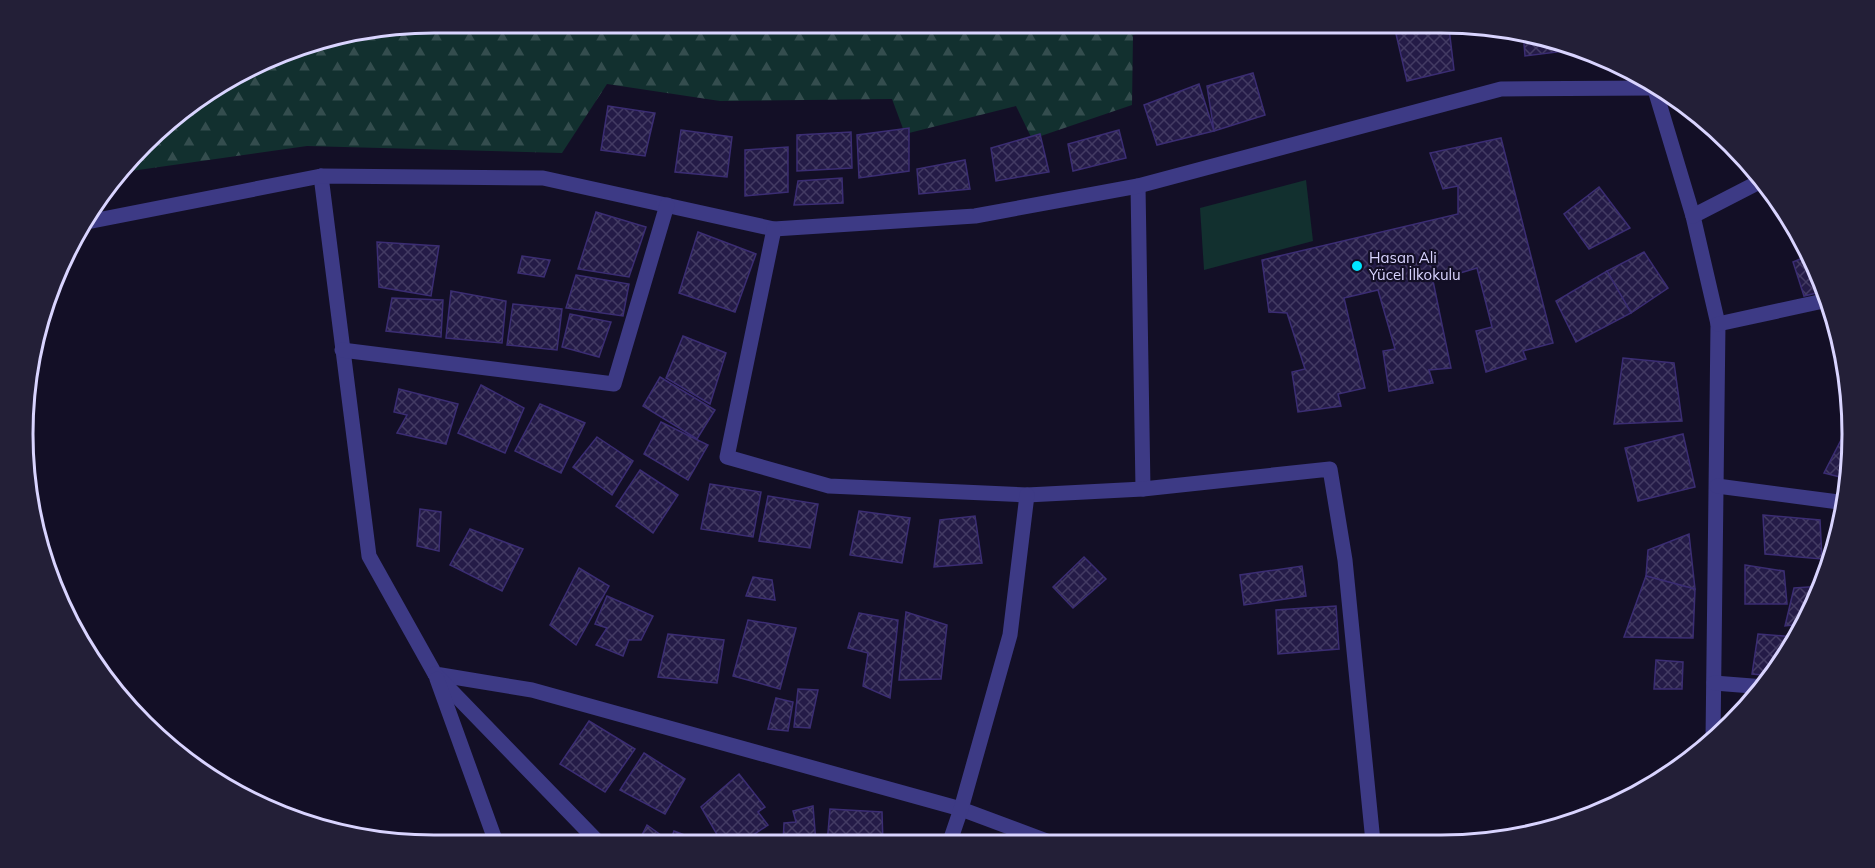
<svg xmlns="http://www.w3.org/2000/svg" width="1875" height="868" viewBox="0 0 1875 868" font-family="Mulish,sans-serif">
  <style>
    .grass { fill: #12302f }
    .forest { fill: url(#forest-firs) }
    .building { fill: url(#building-cross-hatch); stroke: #3b2d73; stroke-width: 1.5 }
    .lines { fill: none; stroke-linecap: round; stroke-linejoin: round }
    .minor { stroke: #3d3a85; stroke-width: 15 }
    .poi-dot { fill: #00e5ff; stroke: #130f26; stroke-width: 2 }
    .labels { text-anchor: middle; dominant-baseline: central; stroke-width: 4.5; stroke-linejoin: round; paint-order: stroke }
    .poi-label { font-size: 15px; fill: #d9d4ff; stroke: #130f26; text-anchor: start }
    .rim { fill: none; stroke: #d9d4ff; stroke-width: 3 }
  </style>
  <defs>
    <pattern id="forest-firs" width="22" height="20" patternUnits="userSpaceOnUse" patternTransform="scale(1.5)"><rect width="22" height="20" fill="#12302f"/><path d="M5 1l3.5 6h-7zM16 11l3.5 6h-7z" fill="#344d4e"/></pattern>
    <pattern id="building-cross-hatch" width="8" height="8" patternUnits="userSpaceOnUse" patternTransform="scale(1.5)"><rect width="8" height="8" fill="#241b47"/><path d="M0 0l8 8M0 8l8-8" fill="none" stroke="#433b63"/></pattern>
  </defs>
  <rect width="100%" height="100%" fill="#130f26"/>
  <polygon class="grass" points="1306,180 1313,241 1204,270 1200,208"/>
  <polygon class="forest" points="434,23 1169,23 1133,35 1132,105 1032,139 1016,106 905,134 892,99 720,101 607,84 562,153 307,146 124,172 163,124 229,77 301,44"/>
  <g class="building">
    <polygon points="1449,28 1454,70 1407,81 1396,34"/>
    <polygon points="1523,31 1581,49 1525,56"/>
    <polygon points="1253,73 1265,115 1214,131 1207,86"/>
    <polygon points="1199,84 1214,131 1157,145 1144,105"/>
    <polygon points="608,106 655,113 645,156 601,150"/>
    <polygon points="909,128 909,171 859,178 857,135"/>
    <polygon points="681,130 732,137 727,177 675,172"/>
    <polygon points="1119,130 1126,158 1073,171 1068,144"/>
    <polygon points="851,132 852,168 797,171 797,135"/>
    <polygon points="1040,134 1049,172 996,181 991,148"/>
    <polygon points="1501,138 1553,343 1523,351 1526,359 1486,372 1476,331 1492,327 1477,268 1433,281 1451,368 1429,370 1433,383 1389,391 1383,351 1395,349 1378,290 1344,298 1365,388 1338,394 1341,406 1298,412 1292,372 1305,369 1287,313 1269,312 1262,260 1458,214 1458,186 1443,189 1430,153"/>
    <polygon points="788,147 788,192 745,196 745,150"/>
    <polygon points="965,160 970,189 919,194 917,169"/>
    <polygon points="842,178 843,203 794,205 798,181"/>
    <polygon points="1599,187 1630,228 1589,249 1564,214"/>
    <polygon points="1784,209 1785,209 1807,249 1799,251"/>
    <polygon points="596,212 646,227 629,277 578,269"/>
    <polygon points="698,232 756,254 735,312 679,293"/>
    <polygon points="377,242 439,246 431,296 379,287"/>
    <polygon points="1644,252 1668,288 1631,313 1607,271"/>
    <polygon points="1810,255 1821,276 1825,291 1804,296 1793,262"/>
    <polygon points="522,256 550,260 544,277 518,273"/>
    <polygon points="1607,271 1631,313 1576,342 1556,301"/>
    <polygon points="576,275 629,284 623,316 566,308"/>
    <polygon points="451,291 506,301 502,343 446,338"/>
    <polygon points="392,298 443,300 441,337 386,331"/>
    <polygon points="513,304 562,309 557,350 507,345"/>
    <polygon points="570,314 611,322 599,357 562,347"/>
    <polygon points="683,336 726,353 710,404 666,378"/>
    <polygon points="1623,358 1674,363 1682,421 1614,424"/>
    <polygon points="660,377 715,410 697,439 643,406"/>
    <polygon points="1847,383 1850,404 1840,401"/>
    <polygon points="481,385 524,408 505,453 458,433"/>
    <polygon points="399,389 458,404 446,444 397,433 407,415 394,412"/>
    <polygon points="540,404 585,423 561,473 515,451"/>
    <polygon points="661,422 708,445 688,480 644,454"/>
    <polygon points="1683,434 1695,487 1638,501 1625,448"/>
    <polygon points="597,437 633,461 612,495 573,467"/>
    <polygon points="1841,440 1852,441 1848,479 1824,473"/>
    <polygon points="640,470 678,495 653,533 616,506"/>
    <polygon points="710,484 761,492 753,537 701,529"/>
    <polygon points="768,496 818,504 810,548 759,541"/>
    <polygon points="420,509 441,512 439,551 417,546"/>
    <polygon points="859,511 910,518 902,563 850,555"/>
    <polygon points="1763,515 1820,520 1822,559 1765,554"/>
    <polygon points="975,516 982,563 934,567 940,520"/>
    <polygon points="470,529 523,549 502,591 450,565"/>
    <polygon points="1689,534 1695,589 1646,576 1648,550"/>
    <polygon points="1084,557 1106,579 1073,608 1053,587"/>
    <polygon points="1745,565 1784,571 1787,604 1745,604"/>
    <polygon points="1302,566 1306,596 1244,605 1240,575"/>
    <polygon points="579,568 609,586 576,645 550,625"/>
    <polygon points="1646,576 1695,589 1693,638 1624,637"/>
    <polygon points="753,577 772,580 775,600 746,596"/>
    <polygon points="1823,586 1802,624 1785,626 1794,588"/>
    <polygon points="607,596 653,616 641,640 629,640 623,656 596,645 607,628 595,624"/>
    <polygon points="1336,606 1339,649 1278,654 1276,610"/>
    <polygon points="906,612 947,625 941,679 899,680"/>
    <polygon points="859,613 898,620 890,698 863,686 868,653 848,648"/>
    <polygon points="748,620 796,628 780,689 733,676"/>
    <polygon points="668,634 724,640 717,683 658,677"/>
    <polygon points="1758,634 1795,637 1773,676 1752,674"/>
    <polygon points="1656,660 1683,662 1682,689 1654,689"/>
    <polygon points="798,689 818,690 810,728 794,727"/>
    <polygon points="776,698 793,702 788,731 768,729"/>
    <polygon points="589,721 635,749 605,792 560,764"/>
    <polygon points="644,753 685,779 665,814 620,790"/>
    <polygon points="739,774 765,807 758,812 768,825 740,844 723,845 701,807"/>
    <polygon points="813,806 816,843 783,844 784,823 796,822 793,811"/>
    <polygon points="830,809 882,812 883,844 827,844"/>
    <polygon points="647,825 665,838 662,845 637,845"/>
    <polygon points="674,831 711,845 669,845"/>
  </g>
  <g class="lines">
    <g class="minor">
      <polyline points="1653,83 1693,216 1718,324 1713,739"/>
      <polyline points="321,176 369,556 435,674 532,690 961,809 1052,843"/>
      <polyline points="1138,186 1143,489"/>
      <polyline points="1693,216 1763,180"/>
      <polyline points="82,223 321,176 543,178 774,229 975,216 1138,186 1501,89 1654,88"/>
      <polyline points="774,229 727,457 829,486 1027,495 1143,489 1330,469 1345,560 1373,842"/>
      <polyline points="1718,324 1828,300"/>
      <polyline points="342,350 614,384 667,205"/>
      <polyline points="1717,486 1846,503"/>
      <polyline points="435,674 601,845"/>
      <polyline points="437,679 497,845"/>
      <polyline points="1714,683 1765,687"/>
      <polyline points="949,844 961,809 1010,635 1027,495"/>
    </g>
  </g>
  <circle class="poi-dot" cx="1357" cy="266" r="6"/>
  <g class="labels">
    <g class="poi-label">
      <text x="1369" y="257">Hasan Ali<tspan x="1369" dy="17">Yücel İlkokulu</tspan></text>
    </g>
  </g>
  <path d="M0 0H1875V868H0ZM434 33H1441A401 401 0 0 1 1842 434V434A401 401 0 0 1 1441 835H434A401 401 0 0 1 33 434V434A401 401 0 0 1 434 33Z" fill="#231f37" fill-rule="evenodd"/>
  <path class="rim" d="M434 33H1441A401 401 0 0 1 1842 434V434A401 401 0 0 1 1441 835H434A401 401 0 0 1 33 434V434A401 401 0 0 1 434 33Z"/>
</svg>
